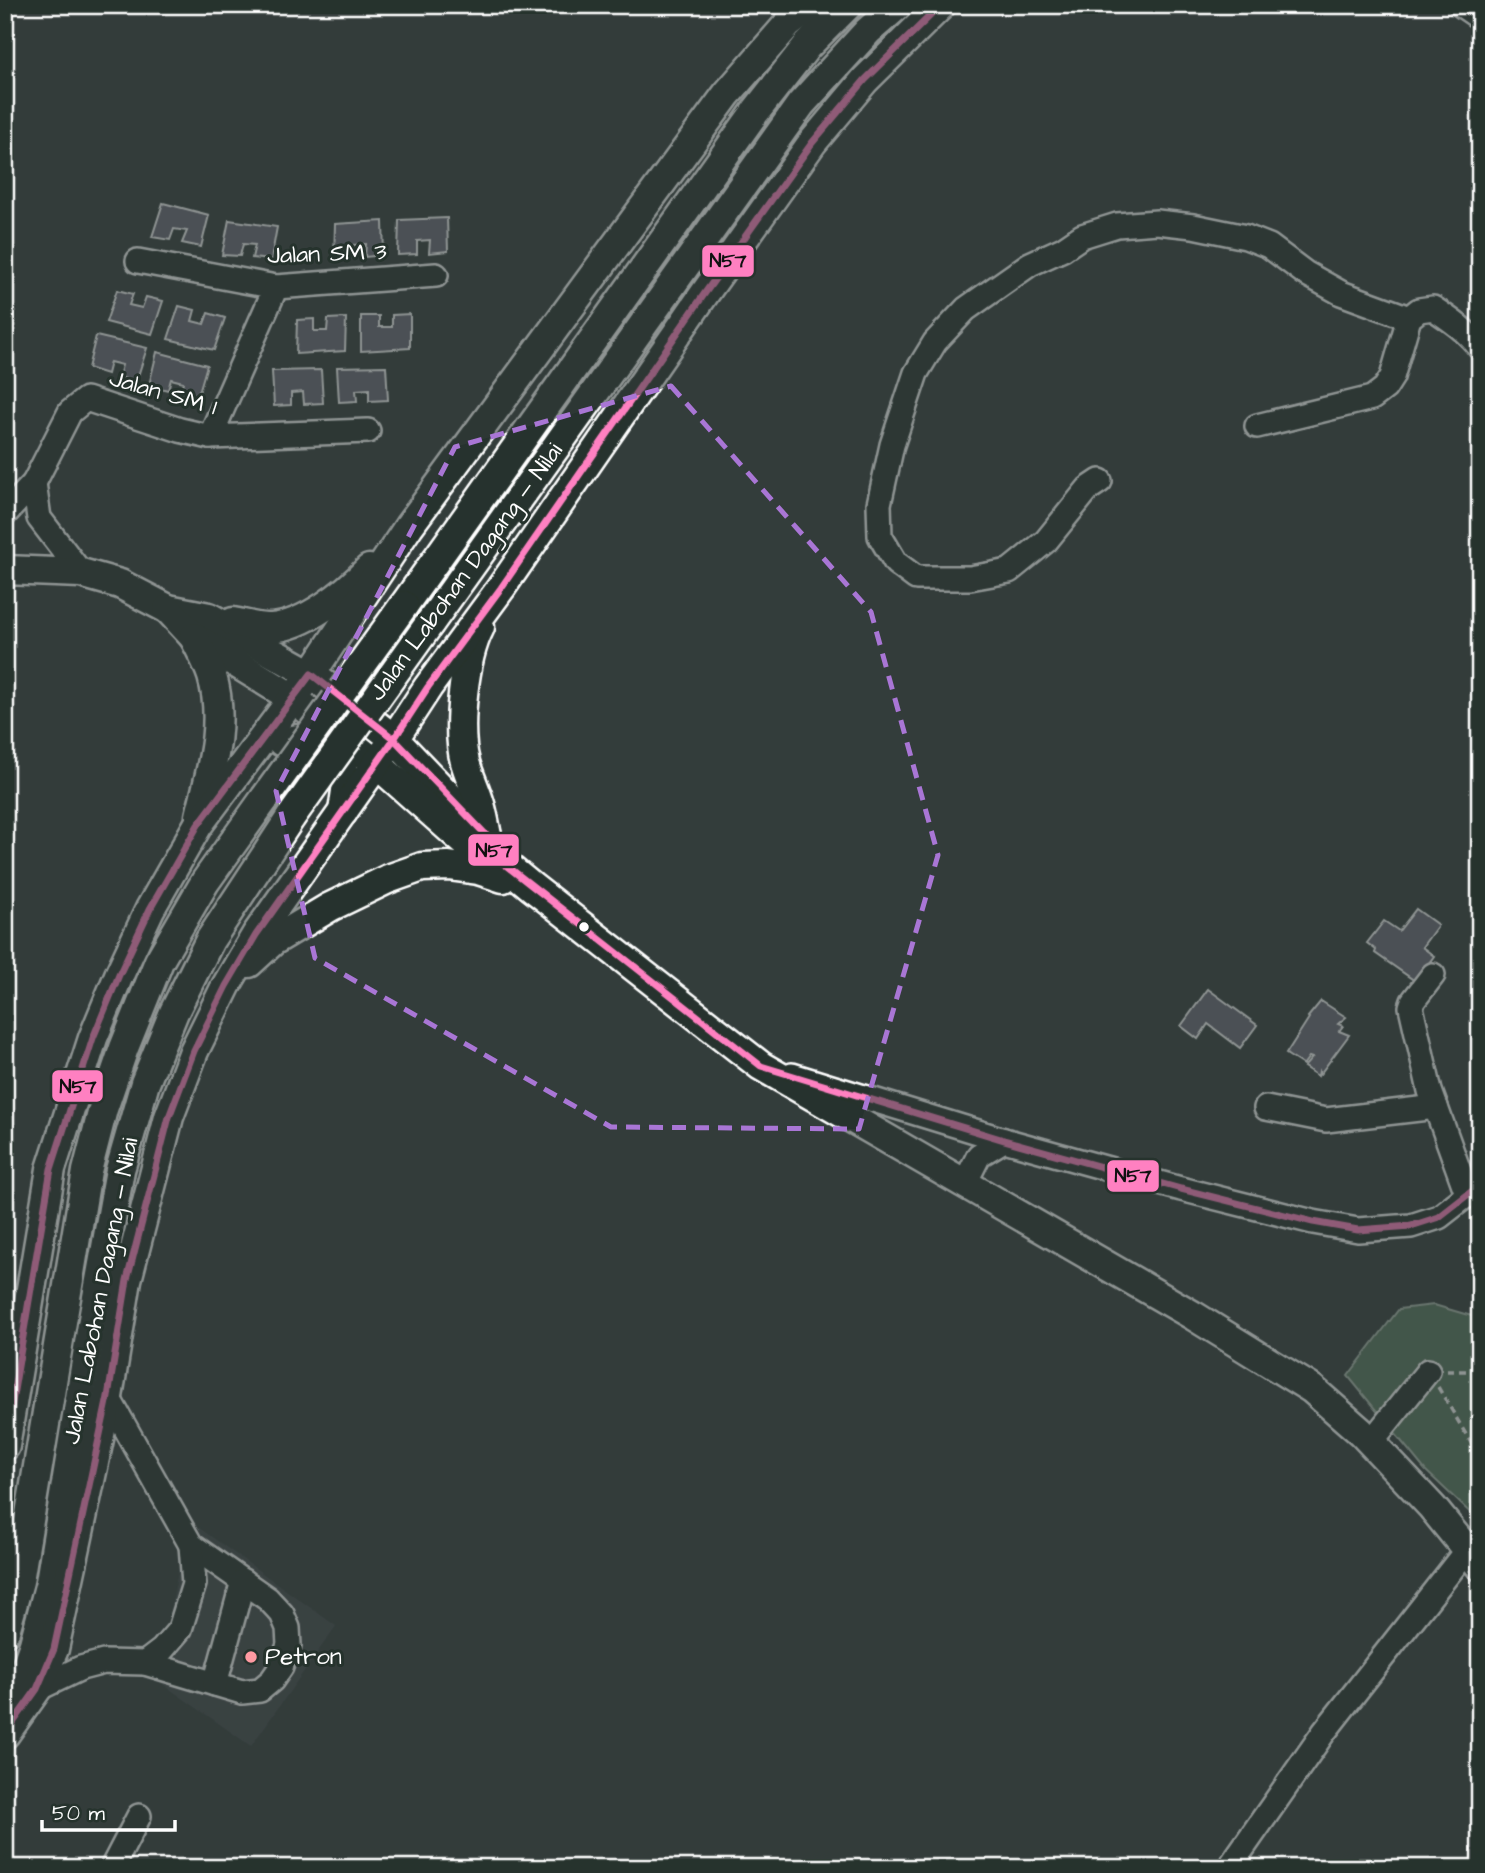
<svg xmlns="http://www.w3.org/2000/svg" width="1485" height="1873" viewBox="0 0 1485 1873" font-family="'Architects Daughter',sans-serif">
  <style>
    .built { fill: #434a4c }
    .green { fill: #57755d; stroke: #abbaae; stroke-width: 2 }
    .building { fill: #676774; stroke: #fff; stroke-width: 2 }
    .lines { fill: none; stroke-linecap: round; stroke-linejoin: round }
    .minor-casing { stroke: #fff; stroke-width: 28 }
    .major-casing { stroke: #fff; stroke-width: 33 }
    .path { stroke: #fff; stroke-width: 3.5; stroke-dasharray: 7 5; stroke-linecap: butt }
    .minor { stroke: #26332d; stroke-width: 23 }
    .major { stroke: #26332d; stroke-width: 28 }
    .major-bridge-casing { stroke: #fff; stroke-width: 33; stroke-linecap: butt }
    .major-bridge { stroke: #26332d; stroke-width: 28 }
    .bus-1-casing { stroke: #26332d; stroke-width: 12 }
    .bus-1 { stroke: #ff80c1; stroke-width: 7 }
    .marked { fill: none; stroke: #a976d5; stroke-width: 5; stroke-dasharray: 14 9; stroke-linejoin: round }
    .bus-dot { fill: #fff; stroke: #26332d; stroke-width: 2.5 }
    .poi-dot { fill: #ff9aa2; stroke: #26332d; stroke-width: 2.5 }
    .labels { text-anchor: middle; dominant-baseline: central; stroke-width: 6; stroke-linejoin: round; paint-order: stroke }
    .street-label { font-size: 24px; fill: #fff; stroke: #26332d }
    .poi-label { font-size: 24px; fill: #fff; stroke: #26332d; text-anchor: start }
    .line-badge { stroke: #26332d; stroke-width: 2.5 }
    .pale-badge-label { font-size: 19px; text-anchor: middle; font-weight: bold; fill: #111 }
  </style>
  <rect width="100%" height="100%" fill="#333d3b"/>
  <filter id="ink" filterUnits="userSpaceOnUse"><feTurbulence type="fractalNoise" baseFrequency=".0143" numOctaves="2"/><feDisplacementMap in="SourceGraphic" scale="14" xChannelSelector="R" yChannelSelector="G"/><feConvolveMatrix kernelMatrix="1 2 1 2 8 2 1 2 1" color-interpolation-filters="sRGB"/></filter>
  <g filter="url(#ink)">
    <polygon class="built" points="188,1520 336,1626 251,1746 157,1680"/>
    <polygon class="green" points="1434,1305 1475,1317 1480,1320 1480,1522 1425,1470 1348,1376 1399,1309"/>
    <g class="building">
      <polygon points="163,203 209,215 201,247 182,243 187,231 174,229 170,240 152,237"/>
      <polygon points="447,218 448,251 429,253 430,240 417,241 417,254 398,255 399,220"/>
      <polygon points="229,220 277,227 271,260 252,258 255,245 243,244 240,256 222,255"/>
      <polygon points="383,221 384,255 365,257 366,244 353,245 353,257 334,259 335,224"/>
      <polygon points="5,227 12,229 5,250"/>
      <polygon points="117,290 133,294 129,305 142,308 146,297 163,301 152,334 106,322"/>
      <polygon points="179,306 195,310 192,321 204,324 208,313 225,318 214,350 168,339"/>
      <polygon points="410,314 410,348 361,351 361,316 379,316 379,327 392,327 392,315"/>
      <polygon points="346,318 345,351 296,354 297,320 314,319 314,331 327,331 328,319"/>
      <polygon points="96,336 147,348 136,382 119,377 122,365 110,362 107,374 88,368"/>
      <polygon points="157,352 207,365 197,399 180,394 183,382 171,379 168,390 149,385"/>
      <polygon points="386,366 388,400 369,401 369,389 356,390 357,401 339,402 337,367"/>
      <polygon points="321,370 323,403 304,404 303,392 291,393 291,405 274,406 272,371"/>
      <polygon points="1416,909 1438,925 1422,947 1434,956 1429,963 1431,965 1418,983 1375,953 1376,950 1367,943 1384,921 1399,931"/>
      <polygon points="1208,989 1257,1025 1240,1048 1208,1024 1198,1039 1181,1026"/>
      <polygon points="1321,1001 1346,1017 1338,1024 1343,1026 1339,1031 1349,1035 1320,1074 1319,1071 1318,1076 1304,1067 1312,1058 1309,1057 1303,1065 1286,1054 1309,1018 1308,1017"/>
    </g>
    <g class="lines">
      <defs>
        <g id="minor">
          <polyline points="1461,5 1480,18"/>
          <polyline points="138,261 276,287 436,275"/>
          <path d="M1257,426L1372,398L1385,388L1392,377L1409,318L1419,310L1433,308C1451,320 1467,331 1480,348"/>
          <polyline points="210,437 276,287"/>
          <polyline points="1100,481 1088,489 1046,541 1009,571 970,578 916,578 896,563 880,536 879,504 892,445 916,373 935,342 966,309 1030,264 1063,249 1082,236 1117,225 1157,222 1193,226 1246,237 1269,246 1305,273 1341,293 1409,318"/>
          <polyline points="34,483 39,518 81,573"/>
          <polyline points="5,514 34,483 70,412 86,399 180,430 210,437 368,431"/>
          <polyline points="1433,975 1413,1001 1411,1007 1430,1091 1468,1196"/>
          <polyline points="792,1075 1004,1140 1181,1189 1313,1222 1358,1230 1411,1226 1439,1217 1480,1185"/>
          <polyline points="1266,1108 1326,1120 1436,1107"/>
          <polyline points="964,1185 979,1155 1004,1140"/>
          <polyline points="108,1397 191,1545 268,1599 282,1614 288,1628 289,1645 281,1667 272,1680 260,1690 242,1692 145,1663"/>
          <polyline points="1371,1442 1428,1371"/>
          <polyline points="215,1684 243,1581"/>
          <polyline points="37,1689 81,1668 104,1662 145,1663 162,1650 180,1629 194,1584 191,1545"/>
          <polyline points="112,1868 139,1816"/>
          <polyline points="1229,1868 1324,1732 1466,1551"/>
        </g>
        <g id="major">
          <polyline points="5,570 81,573 120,584 168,609 209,617 311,674 394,739 487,836"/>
          <polyline points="404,605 756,111 807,46 848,5"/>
          <polyline points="168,609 194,637 294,699 377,764 475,851 498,859 532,887 761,1066 1194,1316 1312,1389 1361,1432 1432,1507 1480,1566"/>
          <path d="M233,622C245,624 259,629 271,628C305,626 346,593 369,569"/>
          <polyline points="430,623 801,104 868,31 898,5"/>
          <path d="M480,627C464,658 456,728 465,762C469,776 476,790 480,804C483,814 485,825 487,836"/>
          <path d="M194,637C200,649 208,663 212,676C226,723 211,770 200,816"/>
          <polyline points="282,742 298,739 323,749 343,769 347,784 343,812"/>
          <polyline points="249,963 273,941 330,907 388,879 422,867 449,866 478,870 503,878"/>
          <polyline points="5,1446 51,1169 93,1038 119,975 150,909 198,825 311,674 409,526 727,94 788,24 813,5"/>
          <polyline points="5,1631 19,1581 87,1171 103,1109 124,1048 159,961 205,882 265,798"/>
          <polyline points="16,1696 34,1644 50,1582 92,1325 120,1170 145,1083 174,1012 210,940 291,817"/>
          <polyline points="5,1734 37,1689 54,1649 108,1397 127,1280 169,1117 194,1051 226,986 256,935 394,739 428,687 501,588 705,293 812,143 865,80 941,5"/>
        </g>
      </defs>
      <use href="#minor" class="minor-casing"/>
      <use href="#major" class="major-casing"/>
      <g class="path">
        <polyline points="1447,1371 1480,1371"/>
        <polyline points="1438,1387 1480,1458"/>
      </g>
      <use href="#minor" class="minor"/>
      <use href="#major" class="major"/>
      <defs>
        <g id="major-bridge">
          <polyline points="265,798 404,605"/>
          <polyline points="291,817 430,623"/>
        </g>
      </defs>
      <use href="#major-bridge" class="major-bridge-casing"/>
      <use href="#major-bridge" class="major-bridge"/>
      <defs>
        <g id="bus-1">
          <polyline points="5,1444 51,1169 93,1038 119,975 150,909 198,825 311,674 394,739 487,836 498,859 761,1066 1004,1140 1181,1189 1313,1222 1358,1230 1411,1226 1439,1217 1480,1185"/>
          <polyline points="5,1734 37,1689 54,1649 108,1397 127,1280 169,1117 194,1051 226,986 256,935 394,739 428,687 501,588 705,293 812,143 865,80 941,5"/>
        </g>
      </defs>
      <use href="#bus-1" class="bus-1-casing"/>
      <use href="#bus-1" class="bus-1"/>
    </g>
  </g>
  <path d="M0 0H1485V1873H0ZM671,386L871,612L938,855L859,1129L611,1127L315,958L276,791L455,447Z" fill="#333d3b" fill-opacity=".55" fill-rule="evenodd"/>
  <path class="marked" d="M671,386L871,612L938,855L859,1129L611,1127L315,958L276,791L455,447Z"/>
  <circle class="bus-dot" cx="584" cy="927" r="6"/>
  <circle class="poi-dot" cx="251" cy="1657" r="7"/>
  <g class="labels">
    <g class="street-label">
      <text transform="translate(327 254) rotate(-2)">Jalan SM 3</text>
      <text transform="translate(163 393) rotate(16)">Jalan SM 1</text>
      <text transform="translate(466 572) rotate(-54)">Jalan Labohan Dagang ‒ Nilai</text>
      <text transform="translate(101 1291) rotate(-79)">Jalan Labohan Dagang ‒ Nilai</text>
    </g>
    <g class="poi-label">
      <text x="265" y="1657">Petron</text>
    </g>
  </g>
  <g class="line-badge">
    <rect x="701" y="244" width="54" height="34" rx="7" fill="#ff80c1"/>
    <rect x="467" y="833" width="53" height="34" rx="7" fill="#ff80c1"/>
    <rect x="51" y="1069" width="53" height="34" rx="7" fill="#ff80c1"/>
    <rect x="1106" y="1159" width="54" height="34" rx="7" fill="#ff80c1"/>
  </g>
  <g class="pale-badge-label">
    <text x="728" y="267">N57</text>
    <text x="494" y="857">N57</text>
    <text x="78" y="1093">N57</text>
    <text x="1133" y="1182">N57</text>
  </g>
  <rect width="1485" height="1873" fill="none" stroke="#26332d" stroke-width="28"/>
  <rect x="14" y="14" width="1457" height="1845" fill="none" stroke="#fff" stroke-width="2.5" filter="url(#ink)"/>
  <path d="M42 1820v10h133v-10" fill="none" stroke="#ffffff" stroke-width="3.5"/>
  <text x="52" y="1820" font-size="21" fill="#ffffff" stroke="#26332d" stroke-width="5" paint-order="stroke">50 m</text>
</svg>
